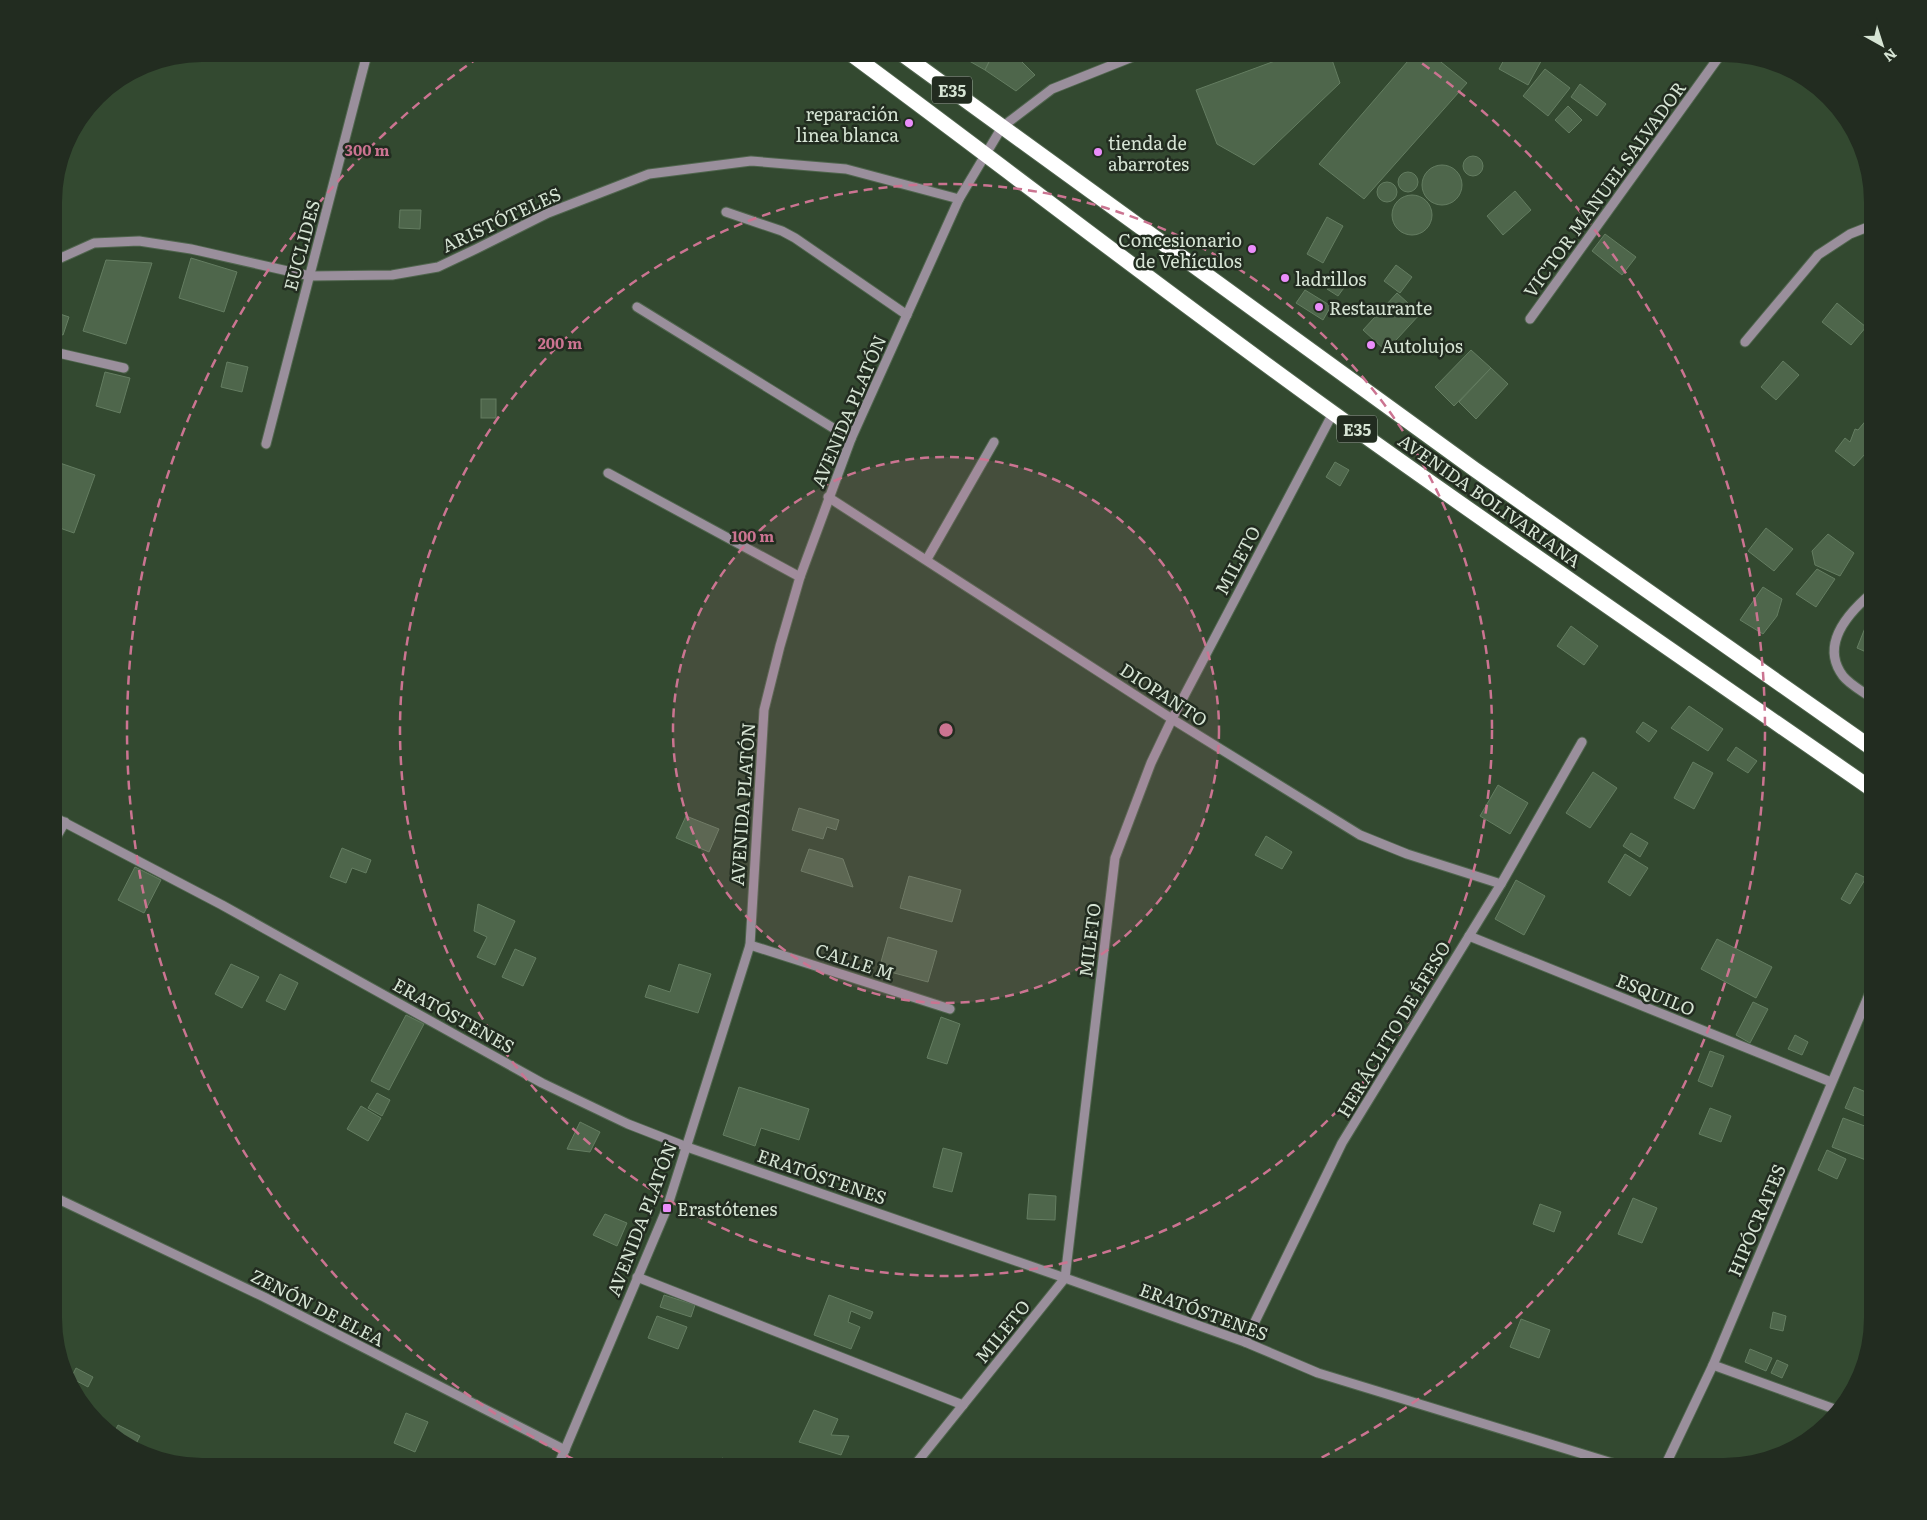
<svg xmlns="http://www.w3.org/2000/svg" width="1927" height="1520" viewBox="0 0 1927 1520" font-family="Literata,serif">
  <style>
    .building { fill: #4e664b; stroke: #647d61 }
    .lines { fill: none; stroke-linecap: round; stroke-linejoin: round }
    .minor-casing { stroke: #50654e; stroke-width: 11 }
    .highway-casing { stroke: #50654e; stroke-width: 17 }
    .minor { stroke: #9a8f9c; stroke-width: 9 }
    .highway { stroke: #fff; stroke-width: 15 }
    .ring { fill: none; stroke: #cb7491; stroke-width: 2.5; stroke-dasharray: 9 6 }
    .poi-dot { fill: #eb8dfb; stroke: #222c20; stroke-width: 2 }
    .labels { text-anchor: middle; dominant-baseline: central; stroke-width: 5; stroke-linejoin: round; paint-order: stroke }
    .shield { fill: #222c20; stroke: #a0ad9e; stroke-width: 1 }
    .shield-label { font-size: 16px; font-weight: bold; fill: #d6e4d4 }
    .poi-label { font-size: 18px; fill: #d6e4d4; stroke: #222c20; text-anchor: start }
    .street-label { font-size: 18px; fill: #d6e4d4; stroke: #222c20 }
    .centre { fill: #cb7491; stroke: #222c20; stroke-width: 2.5 }
    .ring-label { font-size: 15px; text-anchor: middle; font-weight: bold; fill: #cb7491; stroke: #222c20; stroke-width: 5; stroke-linejoin: round; paint-order: stroke }
  </style>
  <rect width="100%" height="100%" fill="#334930"/>
  <g class="building">
    <polygon points="957,54 993,54 985,70"/>
    <polygon points="993,54 1014,54 1035,75 1016,91 985,70"/>
    <polygon points="1294,54 1330,54 1340,83 1254,165 1217,144 1196,90"/>
    <polygon points="1414,54 1431,54 1467,83 1364,199 1319,164"/>
    <polygon points="1507,54 1545,54 1528,85 1499,69"/>
    <polygon points="1545,69 1570,88 1548,116 1523,96"/>
    <polygon points="1580,84 1606,104 1597,116 1571,97"/>
    <polygon points="1568,106 1582,120 1569,133 1555,120"/>
    <circle cx="1473" cy="166" r="10"/>
    <circle cx="1442" cy="185" r="20"/>
    <circle cx="1408" cy="182" r="10"/>
    <circle cx="1387" cy="192" r="10"/>
    <polygon points="1515,191 1531,210 1503,235 1487,216"/>
    <circle cx="1412" cy="215" r="20"/>
    <polygon points="400,210 421,210 420,229 399,228"/>
    <polygon points="1327,217 1343,226 1323,263 1307,254"/>
    <polygon points="1605,234 1636,257 1622,275 1592,251"/>
    <polygon points="191,258 237,272 224,312 179,298"/>
    <polygon points="106,260 152,263 126,344 83,331"/>
    <polygon points="1396,265 1412,277 1400,293 1384,281"/>
    <polygon points="1340,271 1351,278 1338,296 1327,289"/>
    <polygon points="1305,290 1331,306 1323,320 1296,303"/>
    <polygon points="1397,293 1420,314 1386,351 1363,330"/>
    <polygon points="1837,303 1866,327 1851,345 1822,322"/>
    <polygon points="54,312 69,317 63,335 54,332"/>
    <polygon points="1471,350 1491,368 1454,406 1435,387"/>
    <polygon points="1783,361 1799,375 1776,400 1761,387"/>
    <polygon points="227,362 248,367 242,392 221,387"/>
    <polygon points="1491,368 1508,384 1476,419 1459,402"/>
    <polygon points="105,372 130,378 120,413 96,406"/>
    <rect x="481" y="399" width="15" height="19"/>
    <polygon points="1873,412 1873,454 1872,456 1866,453 1854,466 1835,451 1845,438 1850,442 1855,429 1858,430"/>
    <polygon points="54,461 95,475 74,533 54,526"/>
    <polygon points="1335,462 1349,470 1340,486 1326,477"/>
    <polygon points="1766,528 1793,549 1774,571 1748,551"/>
    <polygon points="1828,534 1854,553 1840,576 1815,565 1812,551"/>
    <polygon points="1817,569 1835,579 1816,607 1796,594"/>
    <polygon points="1763,587 1782,599 1777,616 1763,634 1740,620"/>
    <polygon points="1867,623 1873,625 1873,655 1857,648"/>
    <polygon points="1571,626 1598,646 1584,665 1557,646"/>
    <polygon points="1689,706 1723,729 1708,751 1671,728"/>
    <polygon points="1643,722 1657,731 1649,742 1636,732"/>
    <polygon points="1736,747 1757,761 1748,773 1727,760"/>
    <polygon points="1693,762 1713,773 1694,809 1674,798"/>
    <polygon points="1593,772 1617,788 1590,828 1566,813"/>
    <polygon points="1498,785 1528,803 1510,834 1480,816"/>
    <polygon points="799,808 839,820 836,830 827,827 823,839 792,830"/>
    <polygon points="686,816 719,829 709,852 676,838"/>
    <polygon points="1631,833 1648,843 1640,857 1623,846"/>
    <polygon points="1266,836 1292,852 1282,869 1255,855"/>
    <polygon points="342,848 371,860 366,873 352,868 346,883 330,877"/>
    <polygon points="809,849 843,859 853,887 801,871"/>
    <polygon points="1625,854 1648,868 1630,896 1608,882"/>
    <polygon points="135,867 161,880 144,913 118,900"/>
    <polygon points="1856,873 1866,878 1850,904 1841,899"/>
    <polygon points="909,876 961,890 952,922 900,908"/>
    <polygon points="1516,880 1545,896 1524,935 1495,919"/>
    <polygon points="478,904 515,921 495,965 477,957 487,937 474,931"/>
    <polygon points="888,937 937,951 928,982 879,969"/>
    <polygon points="1717,939 1772,967 1756,998 1701,969"/>
    <polygon points="515,949 536,958 523,986 502,977"/>
    <polygon points="231,964 259,977 242,1008 215,994"/>
    <polygon points="679,964 711,974 698,1013 645,997 649,985 670,992"/>
    <polygon points="280,974 298,983 285,1010 266,1001"/>
    <polygon points="1753,1002 1768,1009 1750,1043 1736,1035"/>
    <polygon points="406,1015 424,1024 389,1090 371,1081"/>
    <polygon points="941,1017 960,1024 947,1064 927,1058"/>
    <polygon points="1795,1035 1808,1042 1802,1055 1788,1049"/>
    <polygon points="1710,1051 1724,1056 1712,1087 1698,1081"/>
    <polygon points="739,1087 809,1109 799,1140 761,1128 755,1146 723,1135"/>
    <polygon points="1854,1087 1873,1095 1872,1119 1845,1108"/>
    <polygon points="377,1093 390,1100 382,1116 368,1108"/>
    <polygon points="361,1106 381,1118 368,1141 347,1129"/>
    <polygon points="1710,1108 1731,1116 1721,1142 1699,1134"/>
    <polygon points="1843,1118 1873,1129 1873,1156 1871,1162 1832,1147"/>
    <polygon points="580,1122 600,1132 590,1152 567,1149"/>
    <polygon points="943,1148 962,1153 952,1192 933,1187"/>
    <polygon points="1827,1150 1846,1159 1837,1179 1818,1170"/>
    <polygon points="1029,1194 1056,1196 1055,1220 1027,1219"/>
    <polygon points="1633,1198 1657,1208 1642,1243 1618,1234"/>
    <polygon points="1540,1204 1561,1212 1554,1232 1533,1224"/>
    <polygon points="605,1214 627,1223 617,1246 593,1235"/>
    <polygon points="664,1295 695,1305 691,1317 660,1307"/>
    <polygon points="829,1295 873,1312 870,1319 851,1311 848,1322 860,1327 851,1349 814,1335"/>
    <polygon points="1773,1312 1786,1316 1783,1331 1770,1328"/>
    <polygon points="657,1316 687,1327 678,1349 648,1338"/>
    <polygon points="1521,1319 1550,1330 1539,1358 1510,1347"/>
    <polygon points="1750,1349 1772,1358 1766,1371 1745,1362"/>
    <polygon points="1777,1360 1788,1365 1782,1378 1771,1373"/>
    <polygon points="76,1368 93,1377 88,1387 71,1378"/>
    <polygon points="814,1410 838,1419 831,1435 849,1436 841,1455 799,1442"/>
    <polygon points="406,1413 428,1422 415,1452 394,1443"/>
    <polygon points="118,1425 140,1436 134,1448 113,1435"/>
    <polygon points="722,1458 742,1466 719,1466"/>
  </g>
  <g class="lines">
    <defs>
      <g id="minor">
        <polyline points="726,212 782,231 795,238 907,315"/>
        <polyline points="54,261 94,243 139,241 191,249 310,276 392,275 438,267 476,249 548,213 649,174 751,161 846,169 959,199"/>
        <polyline points="637,307 851,439"/>
        <polyline points="1530,319 1721,54"/>
        <polyline points="1745,342 1818,255 1850,234 1873,225"/>
        <polyline points="54,352 124,368"/>
        <polyline points="266,444 367,54"/>
        <polyline points="608,473 800,577"/>
        <polyline points="828,497 1172,719 1360,835 1407,854 1501,884"/>
        <polyline points="927,559 994,442"/>
        <path d="M1873,699C1864,692 1850,685 1843,676C1819,644 1849,612 1873,592"/>
        <polyline points="54,817 222,905 542,1083 628,1124 687,1147 1065,1278 1245,1342 1318,1373 1622,1466"/>
        <polyline points="54,841 65,822"/>
        <polyline points="1469,936 1831,1082"/>
        <polyline points="750,945 950,1009"/>
        <polyline points="54,1197 264,1297 565,1450"/>
        <polyline points="637,1277 963,1405"/>
        <polyline points="1245,1342 1342,1143 1501,884 1582,742"/>
        <polyline points="1713,1365 1840,1411"/>
        <polyline points="558,1466 667,1208 750,945 764,710 780,646 800,577 851,439 959,199 1002,127 1052,89 1140,54"/>
        <polyline points="914,1466 1065,1278 1115,858 1151,763 1172,719 1333,413"/>
        <polyline points="1665,1466 1713,1365 1873,985"/>
      </g>
      <g id="highway">
        <path d="M851,54C1012,173 1170,296 1333,413C1511,541 1693,665 1873,790"/>
        <polyline points="902,54 1474,469 1873,749"/>
      </g>
    </defs>
    <use href="#minor" class="minor-casing"/>
    <use href="#highway" class="highway-casing"/>
    <use href="#minor" class="minor"/>
    <use href="#highway" class="highway"/>
  </g>
  <circle cx="946" cy="730" r="273" fill="#cb7491" fill-opacity=".12"/>
  <g class="ring">
    <circle cx="946" cy="730" r="273"/>
    <circle cx="946" cy="730" r="546"/>
    <path d="M587 1466A819 819 0 0 1 482 55M1410 55A819 819 0 0 1 1305 1466"/>
  </g>
  <g class="poi-dot">
    <circle cx="909" cy="123" r="5"/>
    <circle cx="1098" cy="152" r="5"/>
    <circle cx="1252" cy="249" r="5"/>
    <circle cx="1285" cy="278" r="5"/>
    <circle cx="1319" cy="307" r="5"/>
    <circle cx="1371" cy="345" r="5"/>
    <rect x="662" y="1203" width="10" height="10" rx="2.5"/>
  </g>
  <g class="labels">
    <g class="shield">
      <rect x="932" y="76.5" width="40" height="27" rx="4"/>
      <rect x="1337" y="415.5" width="40" height="27" rx="4"/>
    </g>
    <g class="shield-label">
      <text x="952" y="90">E35</text>
      <text x="1357" y="429">E35</text>
    </g>
    <g class="poi-label">
      <text x="899" y="113" text-anchor="end">reparación<tspan x="899" dy="21">linea blanca</tspan></text>
      <text x="1108" y="142">tienda de<tspan x="1108" dy="21">abarrotes</tspan></text>
      <text x="1242" y="239" text-anchor="end">Concesionario<tspan x="1242" dy="21">de Vehículos</tspan></text>
      <text x="1295" y="278">ladrillos</text>
      <text x="1329" y="307">Restaurante</text>
      <text x="1381" y="345">Autolujos</text>
      <text x="677" y="1208">Erastótenes</text>
    </g>
    <g class="street-label">
      <text transform="translate(1604 189) rotate(-54)">VICTOR MANUEL SALVADOR</text>
      <text transform="translate(501 219) rotate(-25)">ARISTÓTELES</text>
      <text transform="translate(301 245) rotate(-75)">EUCLIDES</text>
      <text transform="translate(848 411) rotate(-67)">AVENIDA PLATÓN</text>
      <text transform="translate(1490 500) rotate(35)">AVENIDA BOLIVARIANA</text>
      <text transform="translate(1237 560) rotate(-62)">MILETO</text>
      <text transform="translate(1164 694) rotate(33)">DIOPANTO</text>
      <text transform="translate(742 804) rotate(-86)">AVENIDA PLATÓN</text>
      <text transform="translate(1089 940) rotate(-83)">MILETO</text>
      <text transform="translate(855 961) rotate(18)">CALLE M</text>
      <text transform="translate(1656 994) rotate(22)">ESQUILO</text>
      <text transform="translate(454 1015) rotate(29)">ERATÓSTENES</text>
      <text transform="translate(1393 1029) rotate(-59)">HERÁCLITO DE ÉFESO</text>
      <text transform="translate(822 1176) rotate(19)">ERATÓSTENES</text>
      <text transform="translate(641 1219) rotate(-69)">AVENIDA PLATÓN</text>
      <text transform="translate(1756 1220) rotate(-67)">HIPÓCRATES</text>
      <text transform="translate(318 1307) rotate(27)">ZENÓN DE ELEA</text>
      <text transform="translate(1204 1311) rotate(20)">ERATÓSTENES</text>
      <text transform="translate(1002 1331) rotate(-51)">MILETO</text>
    </g>
  </g>
  <path d="M0 0H1927V1520H0ZM202 62H1724A140 140 0 0 1 1864 202V1318A140 140 0 0 1 1724 1458H202A140 140 0 0 1 62 1318V202A140 140 0 0 1 202 62Z" fill="#222c20" fill-rule="evenodd"/>
  <circle cx="946" cy="730" r="8" class="centre"/>
  <g class="ring-label">
    <text x="367" y="156">300 m</text>
    <text x="560" y="349">200 m</text>
    <text x="753" y="542">100 m</text>
  </g>
  <g transform="translate(1882 45) rotate(141)" stroke="#222c20" stroke-width="4" paint-order="stroke">
  <path d="M0-4L9 19L0 12L-9 19Z" fill="#d6e4d4"/>
  <text y="-8" font-size="14" font-weight="bold" text-anchor="middle" fill="#d6e4d4">N</text>
  </g>
</svg>
